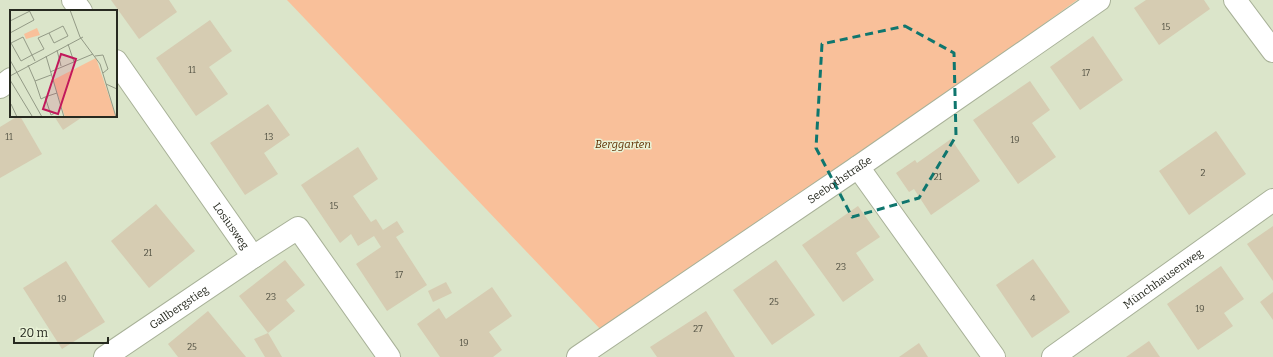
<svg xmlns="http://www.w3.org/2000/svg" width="1273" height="357" viewBox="0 0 1273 357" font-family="Bitter,serif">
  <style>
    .green { fill: #f9c09a }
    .building { fill: #d6ccb2 }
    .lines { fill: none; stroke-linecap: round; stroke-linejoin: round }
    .minor-casing { stroke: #a8b198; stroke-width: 24 }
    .minor { stroke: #fff; stroke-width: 22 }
    .marked { fill: none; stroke: #0f766e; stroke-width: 3; stroke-dasharray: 8 5; stroke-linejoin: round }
    .labels { text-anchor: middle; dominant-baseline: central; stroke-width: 3; stroke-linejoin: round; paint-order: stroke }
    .number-label { font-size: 9px; fill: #535244 }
    .park-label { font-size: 11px; font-style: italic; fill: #5f2e01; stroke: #e9f3d7 }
    .street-label { font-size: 11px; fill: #272a20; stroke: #e9f3d7 }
    .inset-road { fill: none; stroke: #939a86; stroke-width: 1 }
    .view { fill: #c2185b; fill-opacity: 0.15; stroke: #c2185b; stroke-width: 2 }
    .inset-edge { fill: none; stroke: #272a20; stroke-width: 2 }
  </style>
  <rect width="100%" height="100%" fill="#dbe5ca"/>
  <polygon class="green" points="287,0 1077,0 854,161 603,332"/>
  <g class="building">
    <polygon points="111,0 169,0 177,12 139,39"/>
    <polygon points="1146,0 1204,0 1210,9 1159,45 1134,8"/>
    <polygon points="210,20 232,51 209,67 228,94 196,116 156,58"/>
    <polygon points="1093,36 1123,80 1080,110 1050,67"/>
    <polygon points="1030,81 1050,110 1032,123 1056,157 1018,184 973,120"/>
    <polygon points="268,104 290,135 264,153 278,174 245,195 210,143"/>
    <polygon points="18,116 20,116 42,154 0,178 0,127"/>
    <polygon points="54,116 84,116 63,130"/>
    <polygon points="1216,131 1246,174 1189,215 1159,171"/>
    <polygon points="951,139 980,181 931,215 914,189 909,192 896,173 915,160 917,163"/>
    <polygon points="358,147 378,179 353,196 371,222 376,219 383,230 397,221 404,232 396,237 427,285 387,311 356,264 381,247 374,236 358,246 351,234 340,243 301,185"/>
    <polygon points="156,204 195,251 149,288 111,241"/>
    <polygon points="858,206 880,237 856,253 874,280 843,302 802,245"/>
    <polygon points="1273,226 1273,281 1247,244"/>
    <polygon points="1033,259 1070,312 1032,338 996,285"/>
    <polygon points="285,260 305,285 286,300 295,311 268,333 239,296"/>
    <polygon points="776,260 815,315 772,345 733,290"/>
    <polygon points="66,261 105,322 62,349 23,288"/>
    <polygon points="1221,266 1244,299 1224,313 1233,326 1198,350 1167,304"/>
    <polygon points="446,282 452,293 433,302 428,291"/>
    <polygon points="492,287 512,316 489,332 502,350 493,357 440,357 417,324 439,308 446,319"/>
    <polygon points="1273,292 1273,320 1260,302"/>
    <polygon points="208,311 246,357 178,357 168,344"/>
    <polygon points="706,311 735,357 657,357 650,347"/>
    <polygon points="268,333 282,357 265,357 254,339"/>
    <polygon points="1149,341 1160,357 1126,357"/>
    <polygon points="919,343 928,357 899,357"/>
  </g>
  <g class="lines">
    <defs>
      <g id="minor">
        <polyline points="73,0 81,11"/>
        <polyline points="1235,0 1273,51"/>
        <path id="s1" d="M116,61L253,257L298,228L389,357"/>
        <polyline points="0,87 11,79"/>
        <polyline points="858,167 994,357"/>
        <path id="s2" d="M105,357L253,257"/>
        <path id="s3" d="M578,357L858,167L1099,0"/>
        <path id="s4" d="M1053,357L1273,200"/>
      </g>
    </defs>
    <use href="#minor" class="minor-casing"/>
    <use href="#minor" class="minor"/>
  </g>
  <path class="marked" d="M905,26L954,53L956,136L919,198L852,217L816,148L822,44Z"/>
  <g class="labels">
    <g class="number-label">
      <text x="1166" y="27">15</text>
      <text x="192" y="70">11</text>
      <text x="1086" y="73">17</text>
      <text x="9" y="137">11</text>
      <text x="269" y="137">13</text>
      <text x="1015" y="140">19</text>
      <text x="1203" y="173">2</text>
      <text x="938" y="177">21</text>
      <text x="334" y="206">15</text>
      <text x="148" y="253">21</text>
      <text x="841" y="267">23</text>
      <text x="399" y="275">17</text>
      <text x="271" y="297">23</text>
      <text x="1033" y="298">4</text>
      <text x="62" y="299">19</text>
      <text x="774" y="302">25</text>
      <text x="1200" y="309">19</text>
      <text x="698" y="329">27</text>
      <text x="464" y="343">19</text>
      <text x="192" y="347">25</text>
    </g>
    <g class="park-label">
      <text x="623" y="144">Berggarten</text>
    </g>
    <g class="street-label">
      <text stroke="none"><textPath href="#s3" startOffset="316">Seebothstraße</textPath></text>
      <text stroke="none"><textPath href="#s1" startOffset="201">Losiusweg</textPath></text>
      <text stroke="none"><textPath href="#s4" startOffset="135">Münchhausenweg</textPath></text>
      <text stroke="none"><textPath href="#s2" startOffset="89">Gallbergstieg</textPath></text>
    </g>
  </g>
  <g transform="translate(10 10)">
    <rect width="107" height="107" fill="#dbe5ca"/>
    <path d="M27,18L30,25L16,29L14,24ZM86,48L106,107H55L43,70Z" fill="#f9c09a"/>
    <path class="inset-road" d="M60,0L70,27L90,54L106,107M0,11L20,1M0,23L24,10L19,0M58,34L64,52M47,40L51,56M36,46L54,107M85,46L93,45L98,59L93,63M0,50L32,107M25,51L13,27L1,33L11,51L22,45L34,39L28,28L39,23L53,16L58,26L44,33L39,23M18,55L25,71M40,62L83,44M0,66L73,27M0,70L22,106M96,74L107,79M35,87L31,89L25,71L41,65M1,94L7,107M45,103L41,105L35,87L47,83"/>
    <path class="view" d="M51,44L66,49L48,104L33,99Z"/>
    <rect width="107" height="107" class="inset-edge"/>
  </g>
  <path d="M14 337v6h94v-6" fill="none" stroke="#272a20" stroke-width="2"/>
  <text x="20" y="337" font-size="12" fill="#272a20" stroke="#e9f3d7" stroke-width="3" paint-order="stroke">20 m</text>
</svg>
